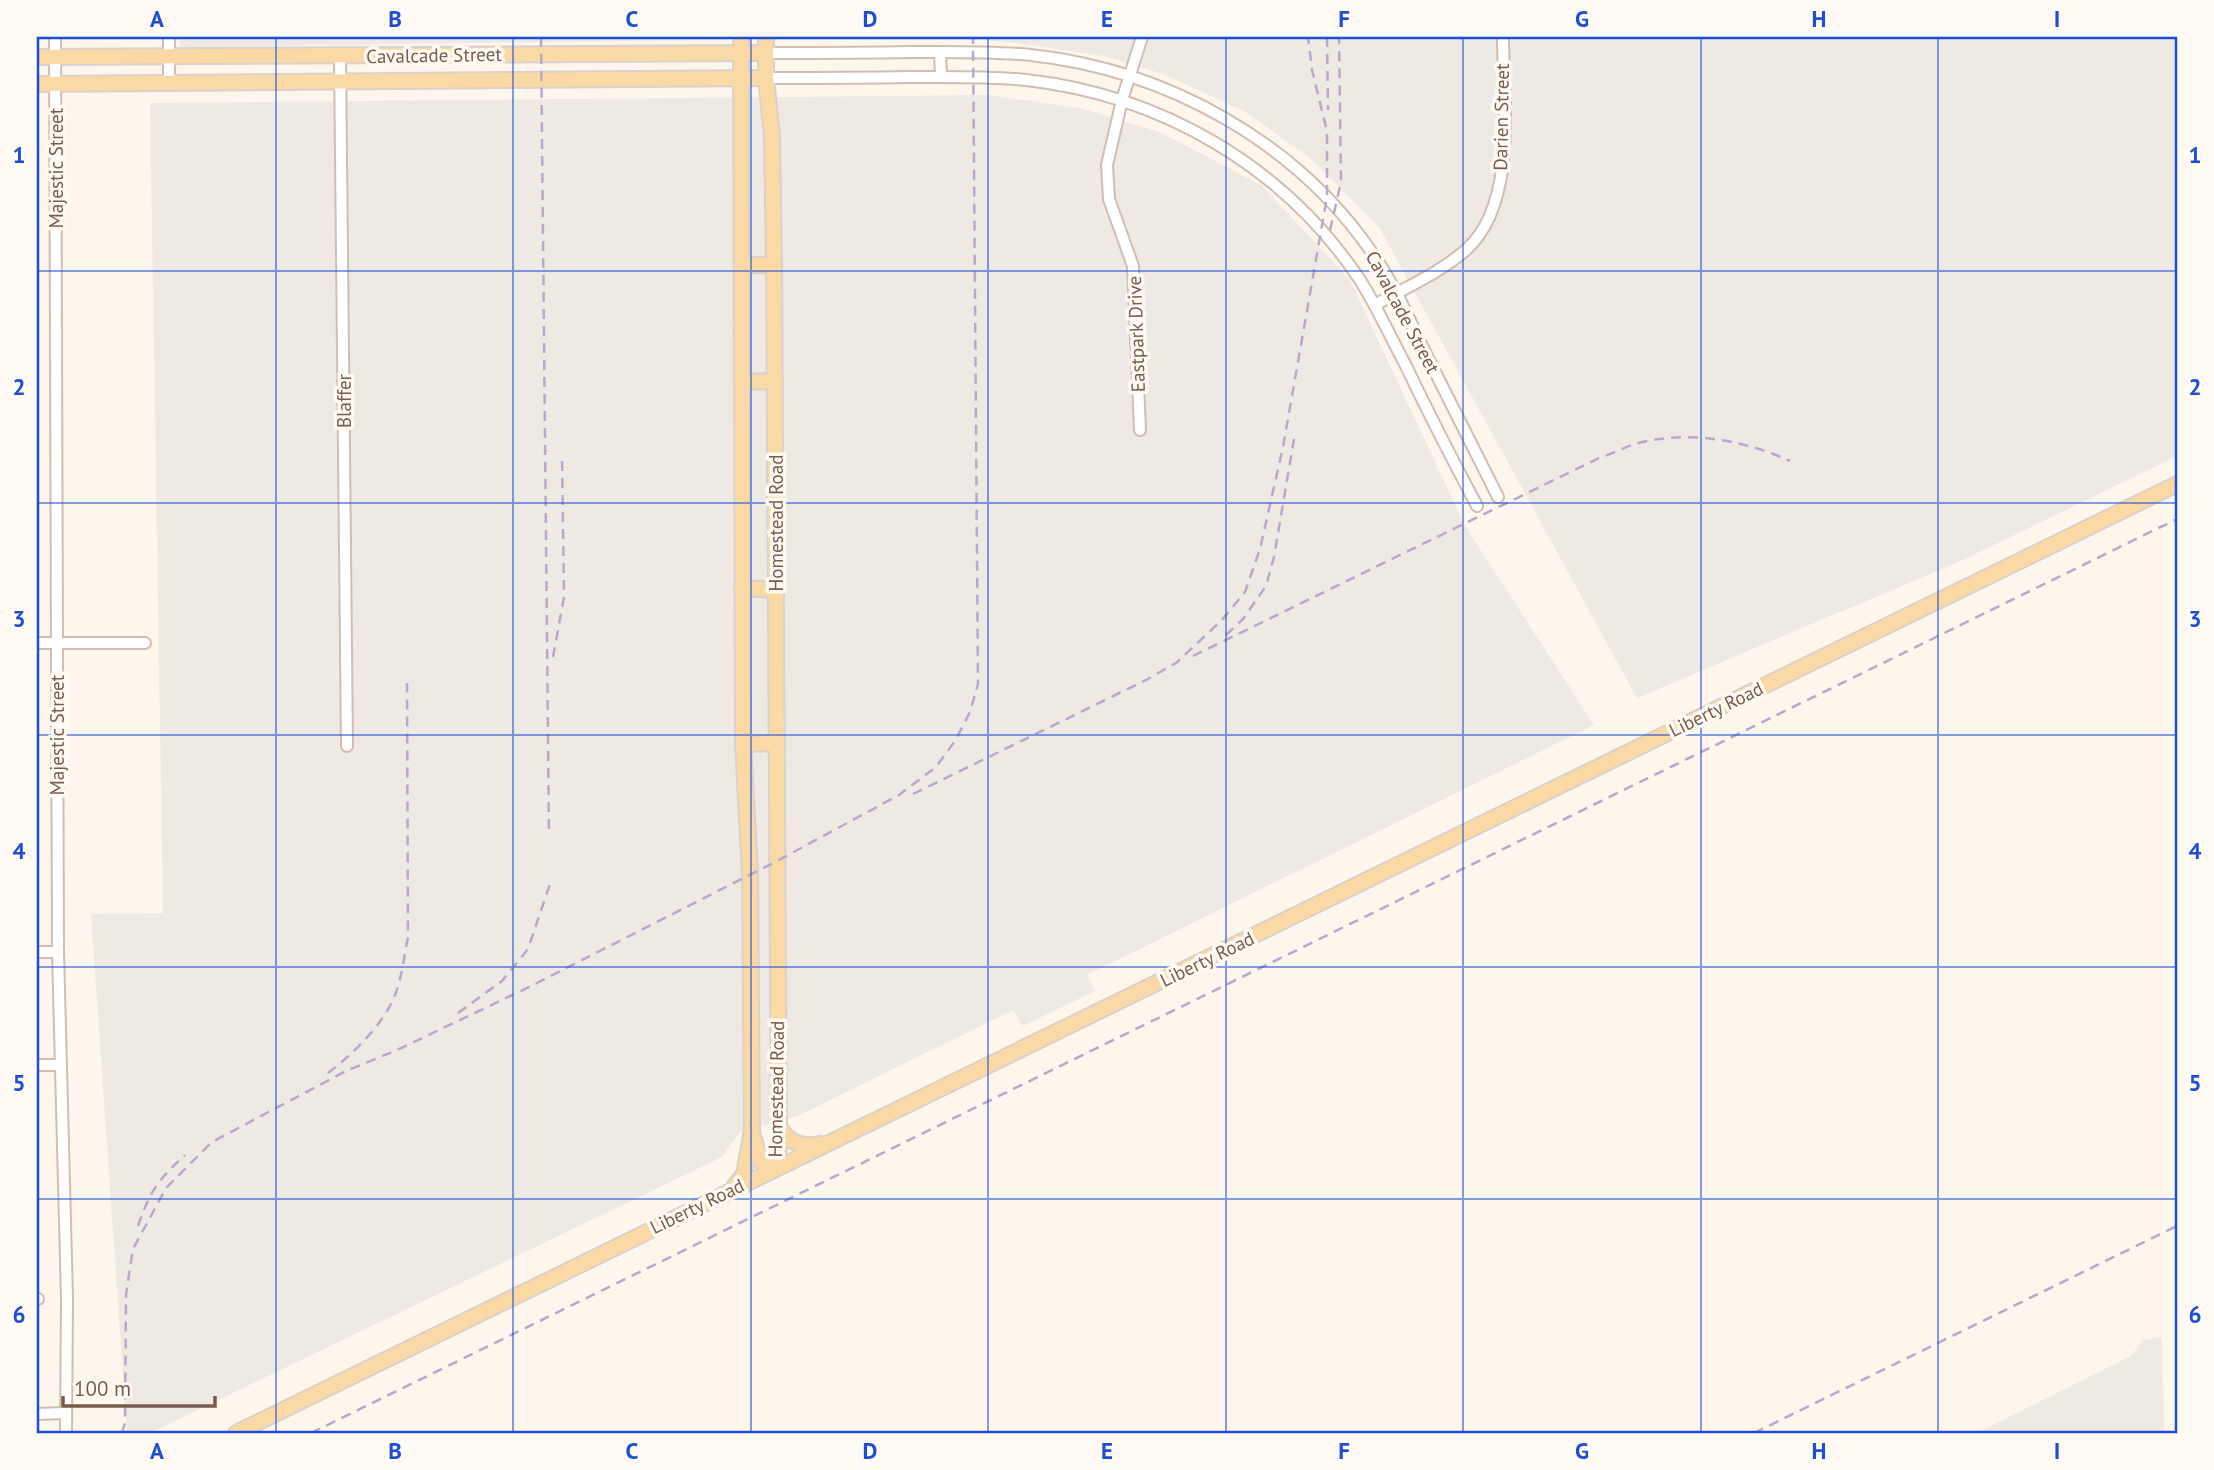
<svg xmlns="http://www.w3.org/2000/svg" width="2214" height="1470" viewBox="0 0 2214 1470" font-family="'PT Sans',sans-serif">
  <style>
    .industrial { fill: #efe9e4 }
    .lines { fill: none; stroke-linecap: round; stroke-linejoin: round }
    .minor-casing { stroke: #d1beb0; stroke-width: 14 }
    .major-casing { stroke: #dad1cd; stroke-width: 18 }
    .minor { stroke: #fff; stroke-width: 10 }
    .major { stroke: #fbd9a5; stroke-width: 14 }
    .rail { stroke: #b9a8c9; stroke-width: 2.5; stroke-dasharray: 10 7; stroke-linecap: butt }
    .grid { fill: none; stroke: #1d4ed8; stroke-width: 2; stroke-opacity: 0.55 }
    .labels { text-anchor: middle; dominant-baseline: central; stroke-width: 7; stroke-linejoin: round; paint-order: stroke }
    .street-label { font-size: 19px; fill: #7a5c4d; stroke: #fffaf3 }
    .neatline { fill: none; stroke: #1d4ed8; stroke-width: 2.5 }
    .grid-label { font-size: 23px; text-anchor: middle; font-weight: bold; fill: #1d4ed8 }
  </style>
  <rect width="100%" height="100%" fill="#fdf6ec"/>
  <g class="industrial">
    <polygon points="180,37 909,37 180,47"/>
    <polygon points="950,37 2177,37 2177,456 1963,560 1637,698 1379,227 1310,158 1244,111 1163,74 1103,56 1016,43"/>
    <polygon points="988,95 1080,108 1160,132 1261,185 1350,280 1465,526 1594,725 1087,975 1095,991 1023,1026 1013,1010 798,1116 739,1133 722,1157 150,1433 127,1433 91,914 163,913 150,103"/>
    <polygon points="2162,1337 2164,1433 1977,1433 2131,1356 2143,1340"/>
  </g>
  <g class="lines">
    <defs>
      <g id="minor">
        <polyline points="55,37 58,952 67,1299 66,1433"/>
        <polyline points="940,52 941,77"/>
        <path d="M766,53C814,53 861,53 909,52C950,52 990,51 1031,55C1167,70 1298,142 1375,257C1394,285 1408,316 1422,346C1447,396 1473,447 1498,497"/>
        <polyline points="340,56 347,746"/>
        <path d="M766,78C814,78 862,78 909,77C948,77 988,76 1026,80C1161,95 1284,166 1360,280C1377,307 1390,336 1405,364C1428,412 1452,459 1477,506"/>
        <polyline points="169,82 169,37"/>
        <path d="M1375,305C1406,287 1440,273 1467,249C1518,202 1503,99 1503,37"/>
        <polyline points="1140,430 1133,266 1109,199 1107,165 1122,100 1142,37"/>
        <polyline points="37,643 145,643"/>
        <polyline points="37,952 58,952"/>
        <polyline points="37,1065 61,1065"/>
        <polyline points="37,1299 38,1299"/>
        <polyline points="37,1414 65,1413"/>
      </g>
      <g id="major">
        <polyline points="741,37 743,744 750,874 752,1133 761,1161 774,1169"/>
        <polyline points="766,37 766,78 772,136 774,265 779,1148 774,1169"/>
        <polyline points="37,57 766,53"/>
        <polyline points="37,84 766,78"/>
        <polyline points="743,265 774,265"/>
        <polyline points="743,382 775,381"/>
        <polyline points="742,588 776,590"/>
        <polyline points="743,744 777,743"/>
        <path d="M779,1126C788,1143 803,1148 820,1144"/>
        <polyline points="734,1187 744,1174 751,1135"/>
        <polyline points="236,1433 2177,484"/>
      </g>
    </defs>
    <use href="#minor" class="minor-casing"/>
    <use href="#major" class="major-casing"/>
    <use href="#minor" class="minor"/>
    <use href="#major" class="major"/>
    <g class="rail">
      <polyline points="541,37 549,836"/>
      <polyline points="1327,37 1328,110"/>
      <polyline points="1330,230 1341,182 1339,37"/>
      <polyline points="1226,635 1243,619 1266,586 1274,557 1294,439"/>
      <path d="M1193,656L1599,458C1611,454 1623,448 1635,444C1686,430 1742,439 1790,461"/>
      <polyline points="553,657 564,597 562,456"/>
      <polyline points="913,794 1146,680 1176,663 1222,620 1245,592 1260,549 1283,447 1327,197 1327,131 1312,70 1308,37"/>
      <polyline points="458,1013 502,981 528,949 550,884"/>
      <path d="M328,1073C353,1054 383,1025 395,995C402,977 404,956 408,937L407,683"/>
      <path d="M138,1226C150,1191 158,1180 185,1155"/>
      <polyline points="122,1433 125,1423 126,1295 133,1249 166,1188 212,1142 346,1071 397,1050 525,989 777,861 899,795 936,767 955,741 970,712 978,684 973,37"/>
      <polyline points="311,1433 2177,519"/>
      <polyline points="1754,1433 2177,1226"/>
    </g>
  </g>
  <path class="grid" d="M276,37V1433M513,37V1433M751,37V1433M988,37V1433M1226,37V1433M1463,37V1433M1701,37V1433M1938,37V1433M37,271H2177M37,503H2177M37,735H2177M37,967H2177M37,1199H2177"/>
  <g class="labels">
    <g class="street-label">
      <text transform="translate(434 55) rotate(-1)">Cavalcade Street</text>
      <text transform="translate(1501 117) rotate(-89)">Darien Street</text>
      <text transform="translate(56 168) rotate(-90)">Majestic Street</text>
      <text transform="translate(1403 312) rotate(62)">Cavalcade Street</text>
      <text transform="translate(1136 334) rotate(-92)">Eastpark Drive</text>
      <text transform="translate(344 401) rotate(-90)">Blaffer</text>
      <text transform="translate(776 523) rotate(-90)">Homestead Road</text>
      <text transform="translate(1716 709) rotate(-26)">Liberty Road</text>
      <text transform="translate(57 735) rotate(-90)">Majestic Street</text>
      <text transform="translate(1207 959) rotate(-26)">Liberty Road</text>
      <text transform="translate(776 1089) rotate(-89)">Homestead Road</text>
      <text transform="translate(697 1206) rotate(-26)">Liberty Road</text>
    </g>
  </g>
  <rect width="2214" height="1470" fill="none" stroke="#fffaf3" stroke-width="77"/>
  <path d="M63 1396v10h152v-10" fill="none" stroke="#7a5c4d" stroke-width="3.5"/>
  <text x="74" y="1396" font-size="21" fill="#7a5c4d" stroke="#fffaf3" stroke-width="5" paint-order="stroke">100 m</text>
  <rect x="38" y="38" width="2138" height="1394" class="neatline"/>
  <g class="grid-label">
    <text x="157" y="27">A</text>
    <text x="395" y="27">B</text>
    <text x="632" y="27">C</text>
    <text x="870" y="27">D</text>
    <text x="1107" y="27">E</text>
    <text x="1344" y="27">F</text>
    <text x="1582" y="27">G</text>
    <text x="1819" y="27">H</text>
    <text x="2057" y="27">I</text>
    <text x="19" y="163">1</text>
    <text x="2195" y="163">1</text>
    <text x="19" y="395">2</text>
    <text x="2195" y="395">2</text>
    <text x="19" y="627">3</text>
    <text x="2195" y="627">3</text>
    <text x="19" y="859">4</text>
    <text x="2195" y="859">4</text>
    <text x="19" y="1091">5</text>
    <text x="2195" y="1091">5</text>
    <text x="19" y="1323">6</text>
    <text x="2195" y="1323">6</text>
    <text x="157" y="1459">A</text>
    <text x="395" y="1459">B</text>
    <text x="632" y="1459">C</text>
    <text x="870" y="1459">D</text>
    <text x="1107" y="1459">E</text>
    <text x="1344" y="1459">F</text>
    <text x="1582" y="1459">G</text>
    <text x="1819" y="1459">H</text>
    <text x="2057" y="1459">I</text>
  </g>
</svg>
